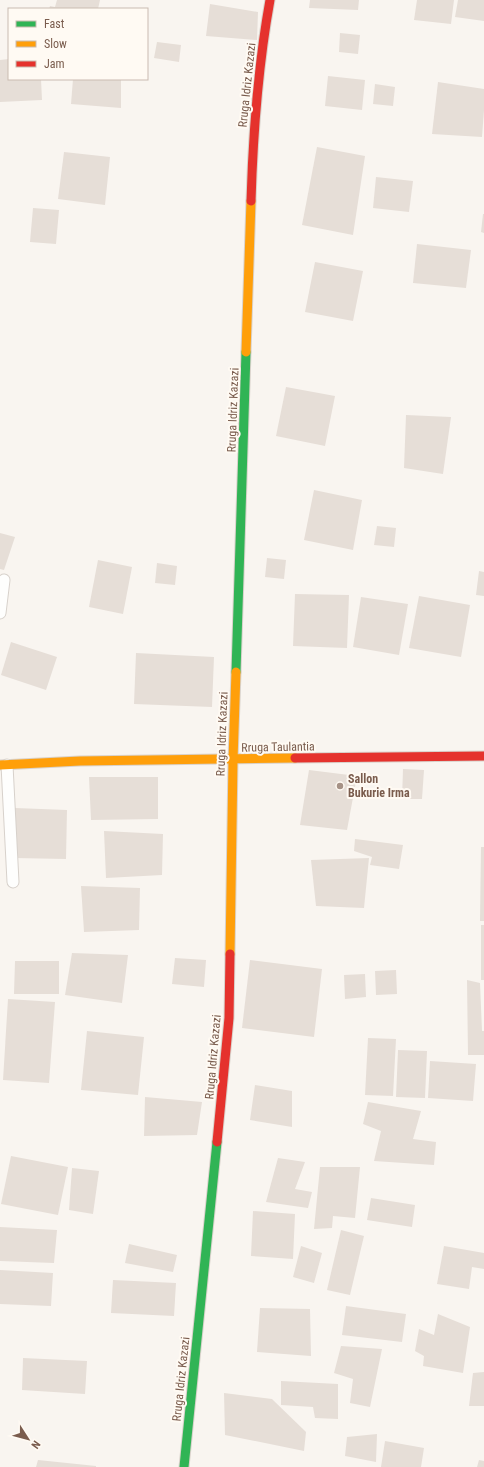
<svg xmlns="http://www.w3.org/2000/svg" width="484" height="1467" viewBox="0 0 484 1467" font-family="'Roboto Condensed',sans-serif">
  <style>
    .building { fill: #e6ded7 }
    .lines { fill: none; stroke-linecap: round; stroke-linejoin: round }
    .lane-casing { stroke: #d7d1cb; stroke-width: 13 }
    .fast-casing { stroke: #d9d2cb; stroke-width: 11 }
    .slow-casing { stroke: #d9d2cb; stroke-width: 11 }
    .jam-casing { stroke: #d9d2cb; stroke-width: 11 }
    .lane { stroke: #fefefd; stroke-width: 11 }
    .fast { stroke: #30b455; stroke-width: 9 }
    .slow { stroke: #ff9f0a; stroke-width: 9 }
    .jam { stroke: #e5322d; stroke-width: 9 }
    .poi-dot { fill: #a69286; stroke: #fffaf3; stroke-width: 1.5 }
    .labels { text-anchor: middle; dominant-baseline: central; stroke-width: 4; stroke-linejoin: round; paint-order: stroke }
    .street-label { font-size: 12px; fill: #7a5c4d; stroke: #fffaf3 }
    .poi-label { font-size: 12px; font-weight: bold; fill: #7a5c4d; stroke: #fffaf3; text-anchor: start }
  </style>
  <rect width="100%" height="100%" fill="#f9f5f0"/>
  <g class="building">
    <polygon points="57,0 100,0 98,9 49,9 50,6 55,7"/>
    <polygon points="310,0 359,0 358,10 309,8"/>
    <polygon points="417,0 454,0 451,24 414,20"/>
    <polygon points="458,0 484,0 484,21 455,17"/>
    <polygon points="210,4 258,12 257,40 206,36"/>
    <polygon points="340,33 360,35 358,54 339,52"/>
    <polygon points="157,42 181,45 179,62 154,58"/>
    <polygon points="9,59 9,79 41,79 42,100 0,102 0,60"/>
    <polygon points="328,76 365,80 362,110 325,106"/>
    <polygon points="73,79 121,79 121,108 71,104"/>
    <polygon points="438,82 484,89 484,110 482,137 432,134"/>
    <polygon points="375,84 395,87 393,106 373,104"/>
    <polygon points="317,147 365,156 353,235 302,225"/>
    <polygon points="64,152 110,157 105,205 58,199"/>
    <polygon points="376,177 413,181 409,212 373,208"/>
    <polygon points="33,208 59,210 56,244 30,242"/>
    <polygon points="483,214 484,214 484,233 481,232"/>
    <polygon points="417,244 471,250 466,288 413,283"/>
    <polygon points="315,262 363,271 353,321 305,312"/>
    <polygon points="286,387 335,396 325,446 276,436"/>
    <polygon points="406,415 451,417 443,474 404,468"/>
    <polygon points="314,490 362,500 353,550 304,540"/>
    <polygon points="377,526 396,528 394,547 374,545"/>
    <polygon points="0,533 15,537 4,570 0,569"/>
    <polygon points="267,558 286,560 284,579 265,577"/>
    <polygon points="98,560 132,567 123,614 89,607"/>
    <polygon points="157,563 177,566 175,585 155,583"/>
    <polygon points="479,571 484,572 484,596 476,595"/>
    <polygon points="295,594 349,595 347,648 293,646"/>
    <polygon points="419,596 470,605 461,657 409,648"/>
    <polygon points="361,597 408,604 399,655 353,647"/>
    <polygon points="11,642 57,657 46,690 1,675"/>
    <polygon points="136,653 214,657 212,707 134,704"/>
    <polygon points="403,769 424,770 422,799 402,799"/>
    <polygon points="309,770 357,776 347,830 300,825"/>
    <polygon points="89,777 158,777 158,819 91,820"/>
    <polygon points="15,808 67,810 66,859 14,858"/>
    <polygon points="104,831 163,834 162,875 106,878"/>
    <polygon points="355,839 403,845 399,869 370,865 372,857 354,851"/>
    <polygon points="481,847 484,847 484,921 480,921"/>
    <polygon points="369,858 364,908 316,906 311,860"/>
    <polygon points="81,886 140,888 139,930 84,932"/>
    <rect x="481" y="925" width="3" height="55"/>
    <polygon points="72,953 128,955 122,1003 65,995"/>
    <polygon points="175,958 206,960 204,987 172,984"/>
    <polygon points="250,960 322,969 314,1037 242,1028"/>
    <polygon points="15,961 59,961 59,994 14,994"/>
    <polygon points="396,970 397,994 376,995 375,971"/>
    <polygon points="365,974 366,997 345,999 344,975"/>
    <polygon points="467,980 480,983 482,1031 484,1031 484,1055 468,1055"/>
    <polygon points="8,999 55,1002 49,1083 3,1080"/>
    <polygon points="87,1031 144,1037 138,1095 81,1090"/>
    <polygon points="368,1038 396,1039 393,1096 365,1095"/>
    <polygon points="398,1050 427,1051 425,1098 396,1097"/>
    <polygon points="430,1061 476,1064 473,1101 428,1098"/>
    <polygon points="255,1085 292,1091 292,1127 250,1120"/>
    <polygon points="145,1097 202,1102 197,1135 144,1136"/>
    <polygon points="368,1102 421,1111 413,1139 436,1142 434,1165 374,1161 381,1131 363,1124"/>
    <polygon points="11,1156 68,1167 58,1215 1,1204"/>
    <polygon points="278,1158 305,1162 295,1189 312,1192 308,1208 266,1202"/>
    <polygon points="320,1167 360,1167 355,1218 333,1216 332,1228 314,1229"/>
    <polygon points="72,1168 99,1171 93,1214 69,1210"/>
    <polygon points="371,1198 415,1205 412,1227 367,1220"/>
    <polygon points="253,1211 295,1214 293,1259 251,1256"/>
    <polygon points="0,1227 57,1230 54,1263 0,1261"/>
    <polygon points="341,1230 364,1236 350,1295 327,1290"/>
    <polygon points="129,1244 177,1255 173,1272 125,1263"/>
    <polygon points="301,1246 322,1253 314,1283 293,1277"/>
    <polygon points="444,1246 484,1253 484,1269 472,1267 469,1289 437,1284"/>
    <polygon points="0,1270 53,1273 51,1306 0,1304"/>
    <polygon points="113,1280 176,1283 174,1316 111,1313"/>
    <polygon points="346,1306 406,1314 402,1342 342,1335"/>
    <polygon points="260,1308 310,1309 311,1356 257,1352"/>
    <polygon points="438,1314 470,1327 463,1373 423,1366 424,1356 415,1351 419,1329 434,1335"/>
    <polygon points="341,1346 382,1349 370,1407 350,1403 353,1379 334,1373"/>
    <polygon points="23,1358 87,1361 85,1394 22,1390"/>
    <polygon points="484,1372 484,1406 469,1406 473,1373"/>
    <polygon points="281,1381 338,1384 338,1419 315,1418 313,1407 281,1405"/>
    <polygon points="224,1393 272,1399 306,1432 304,1451 225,1435"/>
    <polygon points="377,1434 376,1462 345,1456 347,1437"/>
    <polygon points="385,1441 424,1448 421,1467 381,1467"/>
    <polygon points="38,1460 96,1466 96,1467 36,1467"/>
    <polygon points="479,1460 484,1461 484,1467 477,1467"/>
  </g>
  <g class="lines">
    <defs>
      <g id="lane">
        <polyline points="0,613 4,580"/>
        <polyline points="7,765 13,882"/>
      </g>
      <g id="fast">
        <polyline points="236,672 246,352"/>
        <polyline points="184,1467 217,1142"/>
      </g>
      <g id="slow">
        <polyline points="246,352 251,201"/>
        <polyline points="0,765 80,761 295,758"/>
        <polyline points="230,954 233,760 236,672"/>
      </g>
      <g id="jam">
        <path d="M251,201C253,134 258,66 270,0"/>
        <polyline points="295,758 484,756"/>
        <polyline points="217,1142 229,1018 230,954"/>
      </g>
    </defs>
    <use href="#lane" class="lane-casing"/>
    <use href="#fast" class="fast-casing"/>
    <use href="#slow" class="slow-casing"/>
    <use href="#jam" class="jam-casing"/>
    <use href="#lane" class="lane"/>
    <use href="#fast" class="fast"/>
    <use href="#slow" class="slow"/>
    <use href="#jam" class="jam"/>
  </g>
  <circle class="poi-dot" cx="340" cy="786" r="4"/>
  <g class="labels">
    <g class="street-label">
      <text transform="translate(247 85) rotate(-84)">Rruga Idriz Kazazi</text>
      <text transform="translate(233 410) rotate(-88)">Rruga Idriz Kazazi</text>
      <text transform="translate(222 734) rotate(-88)">Rruga Idriz Kazazi</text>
      <text transform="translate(278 747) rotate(-1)">Rruga Taulantia</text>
      <text transform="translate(213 1057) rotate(-85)">Rruga Idriz Kazazi</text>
      <text transform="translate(181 1379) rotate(-84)">Rruga Idriz Kazazi</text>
    </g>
    <g class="poi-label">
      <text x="348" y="779">Sallon<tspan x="348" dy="14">Bukurie Irma</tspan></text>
    </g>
  </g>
  <rect x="8" y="8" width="140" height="72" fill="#fffaf3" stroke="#cabbb1"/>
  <rect x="16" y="21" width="20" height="6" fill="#30b455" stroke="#cabbb1"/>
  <text x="44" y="28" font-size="12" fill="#7a5c4d">Fast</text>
  <rect x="16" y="41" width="20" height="6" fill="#ff9f0a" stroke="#cabbb1"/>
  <text x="44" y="48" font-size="12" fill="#7a5c4d">Slow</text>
  <rect x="16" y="61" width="20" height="6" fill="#e5322d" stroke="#cabbb1"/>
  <text x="44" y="68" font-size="12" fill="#7a5c4d">Jam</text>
  <g transform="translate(28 1439) rotate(126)" stroke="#fffaf3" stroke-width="3" paint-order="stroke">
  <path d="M0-3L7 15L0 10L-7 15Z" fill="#7a5c4d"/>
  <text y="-6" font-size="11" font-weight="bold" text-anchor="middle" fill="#7a5c4d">N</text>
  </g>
</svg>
